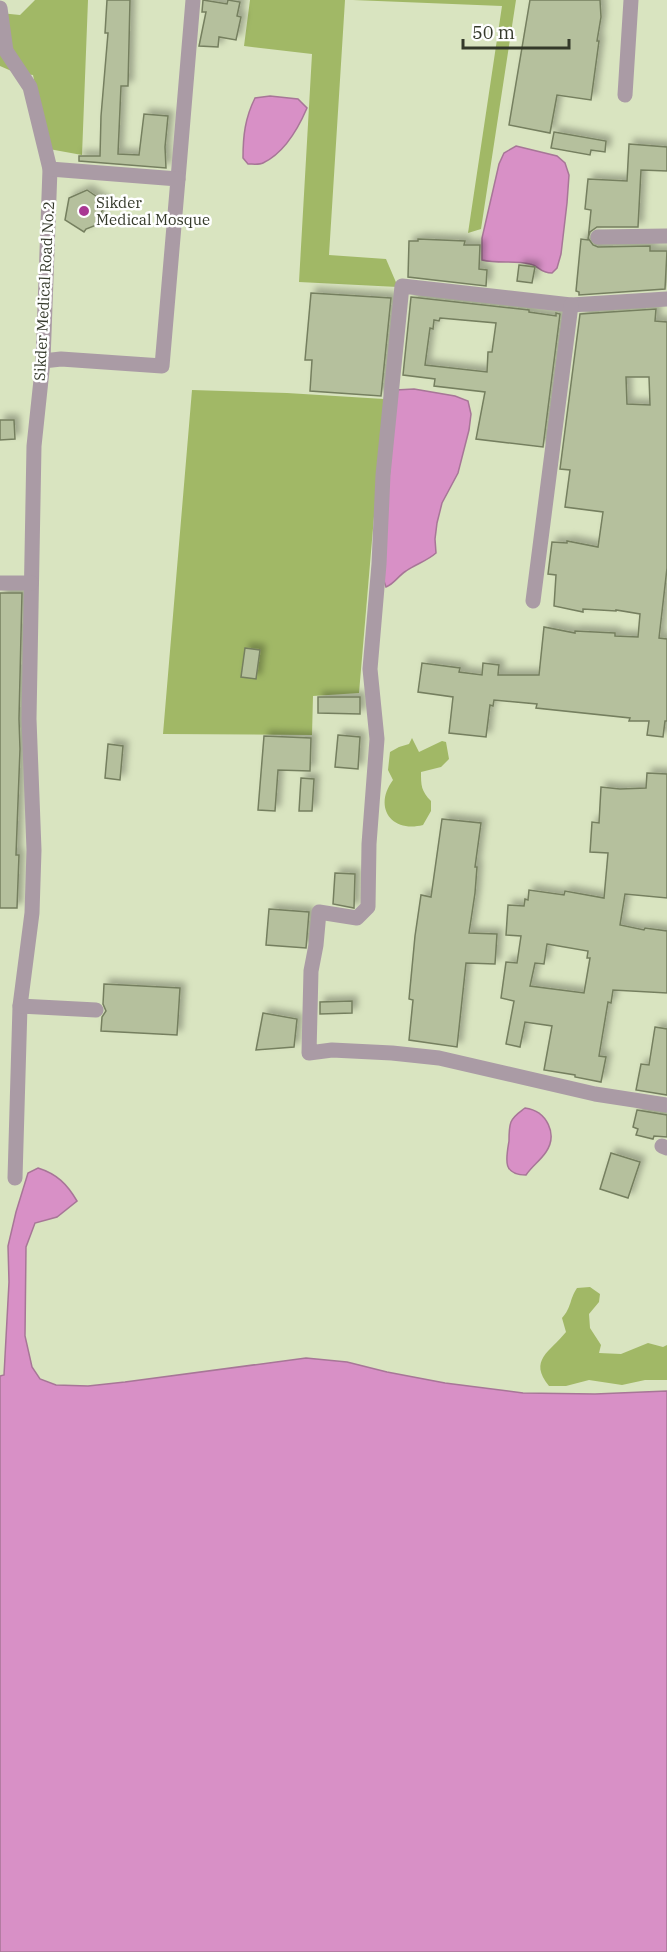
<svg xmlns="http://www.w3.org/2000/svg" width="667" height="1952" viewBox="0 0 667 1952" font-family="'IBM Plex Serif',serif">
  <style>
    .green { fill: #a1b866 }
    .water { fill: #d890c6; stroke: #a77697; stroke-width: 1.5 }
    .building { fill: #b5c09d; stroke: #757f5f; stroke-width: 1.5; fill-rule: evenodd; filter: url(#shadow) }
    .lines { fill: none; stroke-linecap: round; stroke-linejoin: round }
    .minor { stroke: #aa9ba5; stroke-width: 15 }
    .poi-dot { fill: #a93893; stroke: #fff; stroke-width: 2 }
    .labels { text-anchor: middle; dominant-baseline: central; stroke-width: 5; stroke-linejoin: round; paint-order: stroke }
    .poi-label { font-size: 15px; fill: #34392a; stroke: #fff; text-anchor: start }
    .street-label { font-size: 15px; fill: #34392a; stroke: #fff }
  </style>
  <defs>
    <filter id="shadow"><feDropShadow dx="5" dy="-5" stdDeviation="3" flood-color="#0004"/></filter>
  </defs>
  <rect width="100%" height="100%" fill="#d9e4c0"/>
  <g class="green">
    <polygon points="35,0 88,0 82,155 49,149 33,75 16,73 0,66 0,13 20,15"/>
    <polygon points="250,0 345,0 329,255 386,259 398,287 299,282 312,54 244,46"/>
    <polygon points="353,0 516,0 481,229 468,233 502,6"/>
    <polygon points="192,390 287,393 384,399 359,693 313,696 312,735 163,734"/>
    <path d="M412,738L419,752L442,741L446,742L449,759L441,767L421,772C421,785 421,791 431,801V811L423,825C391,833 373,807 393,780L388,770L390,752L399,747L409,744Z"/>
    <path d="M590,1287L600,1294L599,1302L589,1314L590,1328L601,1345L599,1353L621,1354L648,1343L663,1347L667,1345V1380H645L622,1385L589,1380L566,1386H549C528,1360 550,1352 566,1332L562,1318C572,1307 569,1300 577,1288Z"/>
  </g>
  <g class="water">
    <path d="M270,96L298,99L307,108C298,129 284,153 263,163C259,165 253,164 248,164L243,158C243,136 245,118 255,98Z"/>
    <path d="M516,146L557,156L565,163L569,175L567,203L561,254L557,268L552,273C539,273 540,266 530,264C514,260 498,264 482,260V238L499,164L504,153Z"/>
    <path d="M414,389L455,396L468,401L471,414L469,430L458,473L442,503L437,523L435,539L436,553C427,561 416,564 406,571C398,576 394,584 386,587L384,581L386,516L396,390Z"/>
    <path d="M525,1108C547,1111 558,1134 546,1152C540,1161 532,1166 526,1175C502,1175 506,1159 509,1141C509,1135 509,1127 511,1122C514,1115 520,1112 525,1108Z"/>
    <path d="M38,1168C57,1174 67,1184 77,1201L57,1217L35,1223L26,1247L25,1336L32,1367L40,1379L56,1385L88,1386L125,1382L306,1358L347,1362L387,1372L445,1383L523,1393L595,1394L667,1391V1952H0V1376L4,1375L9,1282L8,1246L16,1212L28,1173Z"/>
  </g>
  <g class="building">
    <polygon points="107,0 130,0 128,86 121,86 118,154 139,155 144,114 168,116 165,147 166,168 79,161 79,156 100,156 101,116 108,33 105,33"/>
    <polygon points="203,0 227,4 228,0 240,2 237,16 241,17 236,40 219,37 218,47 199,46 206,12 202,12"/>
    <polygon points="530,0 600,0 601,17 597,41 599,41 591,100 557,95 550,133 509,125"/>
    <polygon points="554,132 606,141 605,152 591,150 590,155 551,148"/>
    <polygon points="629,144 667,147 667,171 641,170 638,227 597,227 590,232 588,238 593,245 598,247 650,246 650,251 667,251 665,289 579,295 579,292 576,291 581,239 588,240 591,210 585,209 588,179 627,181"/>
    <polygon points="87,190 106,203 103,206 99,224 86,229 84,232 65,220 69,198"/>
    <polygon points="418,239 465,241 464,245 480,245 479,269 487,270 486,286 408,277 409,241 418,241"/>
    <polygon points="519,265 535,267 532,283 517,281"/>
    <polygon points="311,293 391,298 381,396 310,391 312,360 305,360"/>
    <path d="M411,297L529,310V312L556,316V313L560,314L543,447L476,439L485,392L434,386L435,379L403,375ZM440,318L496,323L492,352H488L487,372L425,365L430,328L433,329L434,320L439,321Z"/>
    <path d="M656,309L655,321L667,322V568L659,638L667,639V721H665L663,737L647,735L649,721H629L630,718L536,708L537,704L494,700L493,706L490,705L486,737L449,733L453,697L418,692L422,663L460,668L459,672L482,675L483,663L499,665L498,675H539L544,627L575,633V631L615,633V636L638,637L640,614L616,610V611L583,609V612L554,606L556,575L548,574L552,542L567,543V541L598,547L603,512L565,507L570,470L560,469L580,314ZM626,377H649L650,405L627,404Z"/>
    <polygon points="0,420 14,420 15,439 0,440"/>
    <polygon points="0,593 22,593 19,719 20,749 16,855 19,855 17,908 0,908"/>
    <polygon points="245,648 260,650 256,679 241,677"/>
    <polygon points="318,697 360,697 360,714 318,713"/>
    <polygon points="338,735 360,737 358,769 335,767"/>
    <polygon points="264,736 311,738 310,771 278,770 275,811 258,810"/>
    <polygon points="108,744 123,746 120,780 105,778"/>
    <path d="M647,773L667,774V898L625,894L620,925L644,930L645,928L667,931V993L613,990L611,1003L608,1002L599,1056L606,1057L601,1082L575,1077V1075L544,1070L552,1026L525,1022L520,1047L506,1044L514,1001L501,998L506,962L517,963L521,936L506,935L508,905L524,906L525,899L528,900L529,890L564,895L565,891L604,898L608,853L590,852L592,822L599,823L601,787L620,789L646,788ZM547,944L588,951L587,958H590L584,993L530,986L535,963L544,964Z"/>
    <polygon points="301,778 314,779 312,811 299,811"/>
    <polygon points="442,819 481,823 475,867 477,867 475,893 469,933 497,934 495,964 466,963 457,1047 409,1040 413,1000 409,999 415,936 421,895 431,897"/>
    <polygon points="335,873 355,874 354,908 333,904"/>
    <polygon points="269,909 309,912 306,948 266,945"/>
    <polygon points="104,984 180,988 177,1035 101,1031 102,1017 106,1011 103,1004"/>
    <polygon points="352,1001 352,1013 320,1014 320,1002"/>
    <polygon points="263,1013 297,1019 294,1047 256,1050"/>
    <polygon points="655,1027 667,1029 667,1095 636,1090 641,1064 649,1065"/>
    <polygon points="637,1110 667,1115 667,1137 654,1136 653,1139 636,1135 638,1129 633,1127"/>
    <polygon points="611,1153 640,1162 628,1198 600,1189"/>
  </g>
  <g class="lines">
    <g class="minor">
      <polyline points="0,8 6,51 30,87 50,169 43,361 34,446 29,719 34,850 32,913 20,1006 15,1178"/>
      <polyline points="625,95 631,0"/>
      <polyline points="178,179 193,0"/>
      <polyline points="598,237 667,236"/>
      <polyline points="667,299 571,305 402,286 383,475 379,564 370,669 377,739 369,844 368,907 357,918 319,912 316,945 311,971 309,1053 332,1050 392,1053 439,1058 595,1094 667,1105"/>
      <polyline points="43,361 61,359 162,366 178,179 50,169"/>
      <polyline points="0,583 31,583"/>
      <polyline points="533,601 571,305"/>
      <polyline points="20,1006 96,1010"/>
      <polyline points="662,1146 667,1148"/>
    </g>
  </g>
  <circle class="poi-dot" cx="84" cy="211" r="6"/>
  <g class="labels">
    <g class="poi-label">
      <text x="96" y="202">Sikder<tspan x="96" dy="17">Medical Mosque</tspan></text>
    </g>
    <g class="street-label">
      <text transform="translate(44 291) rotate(-87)">Sikder Medical Road No.2</text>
    </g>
  </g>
  <path d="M463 39v9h106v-9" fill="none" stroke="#34392a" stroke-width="3"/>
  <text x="472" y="39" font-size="18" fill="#34392a" stroke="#ffffff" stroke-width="4.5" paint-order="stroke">50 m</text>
</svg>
